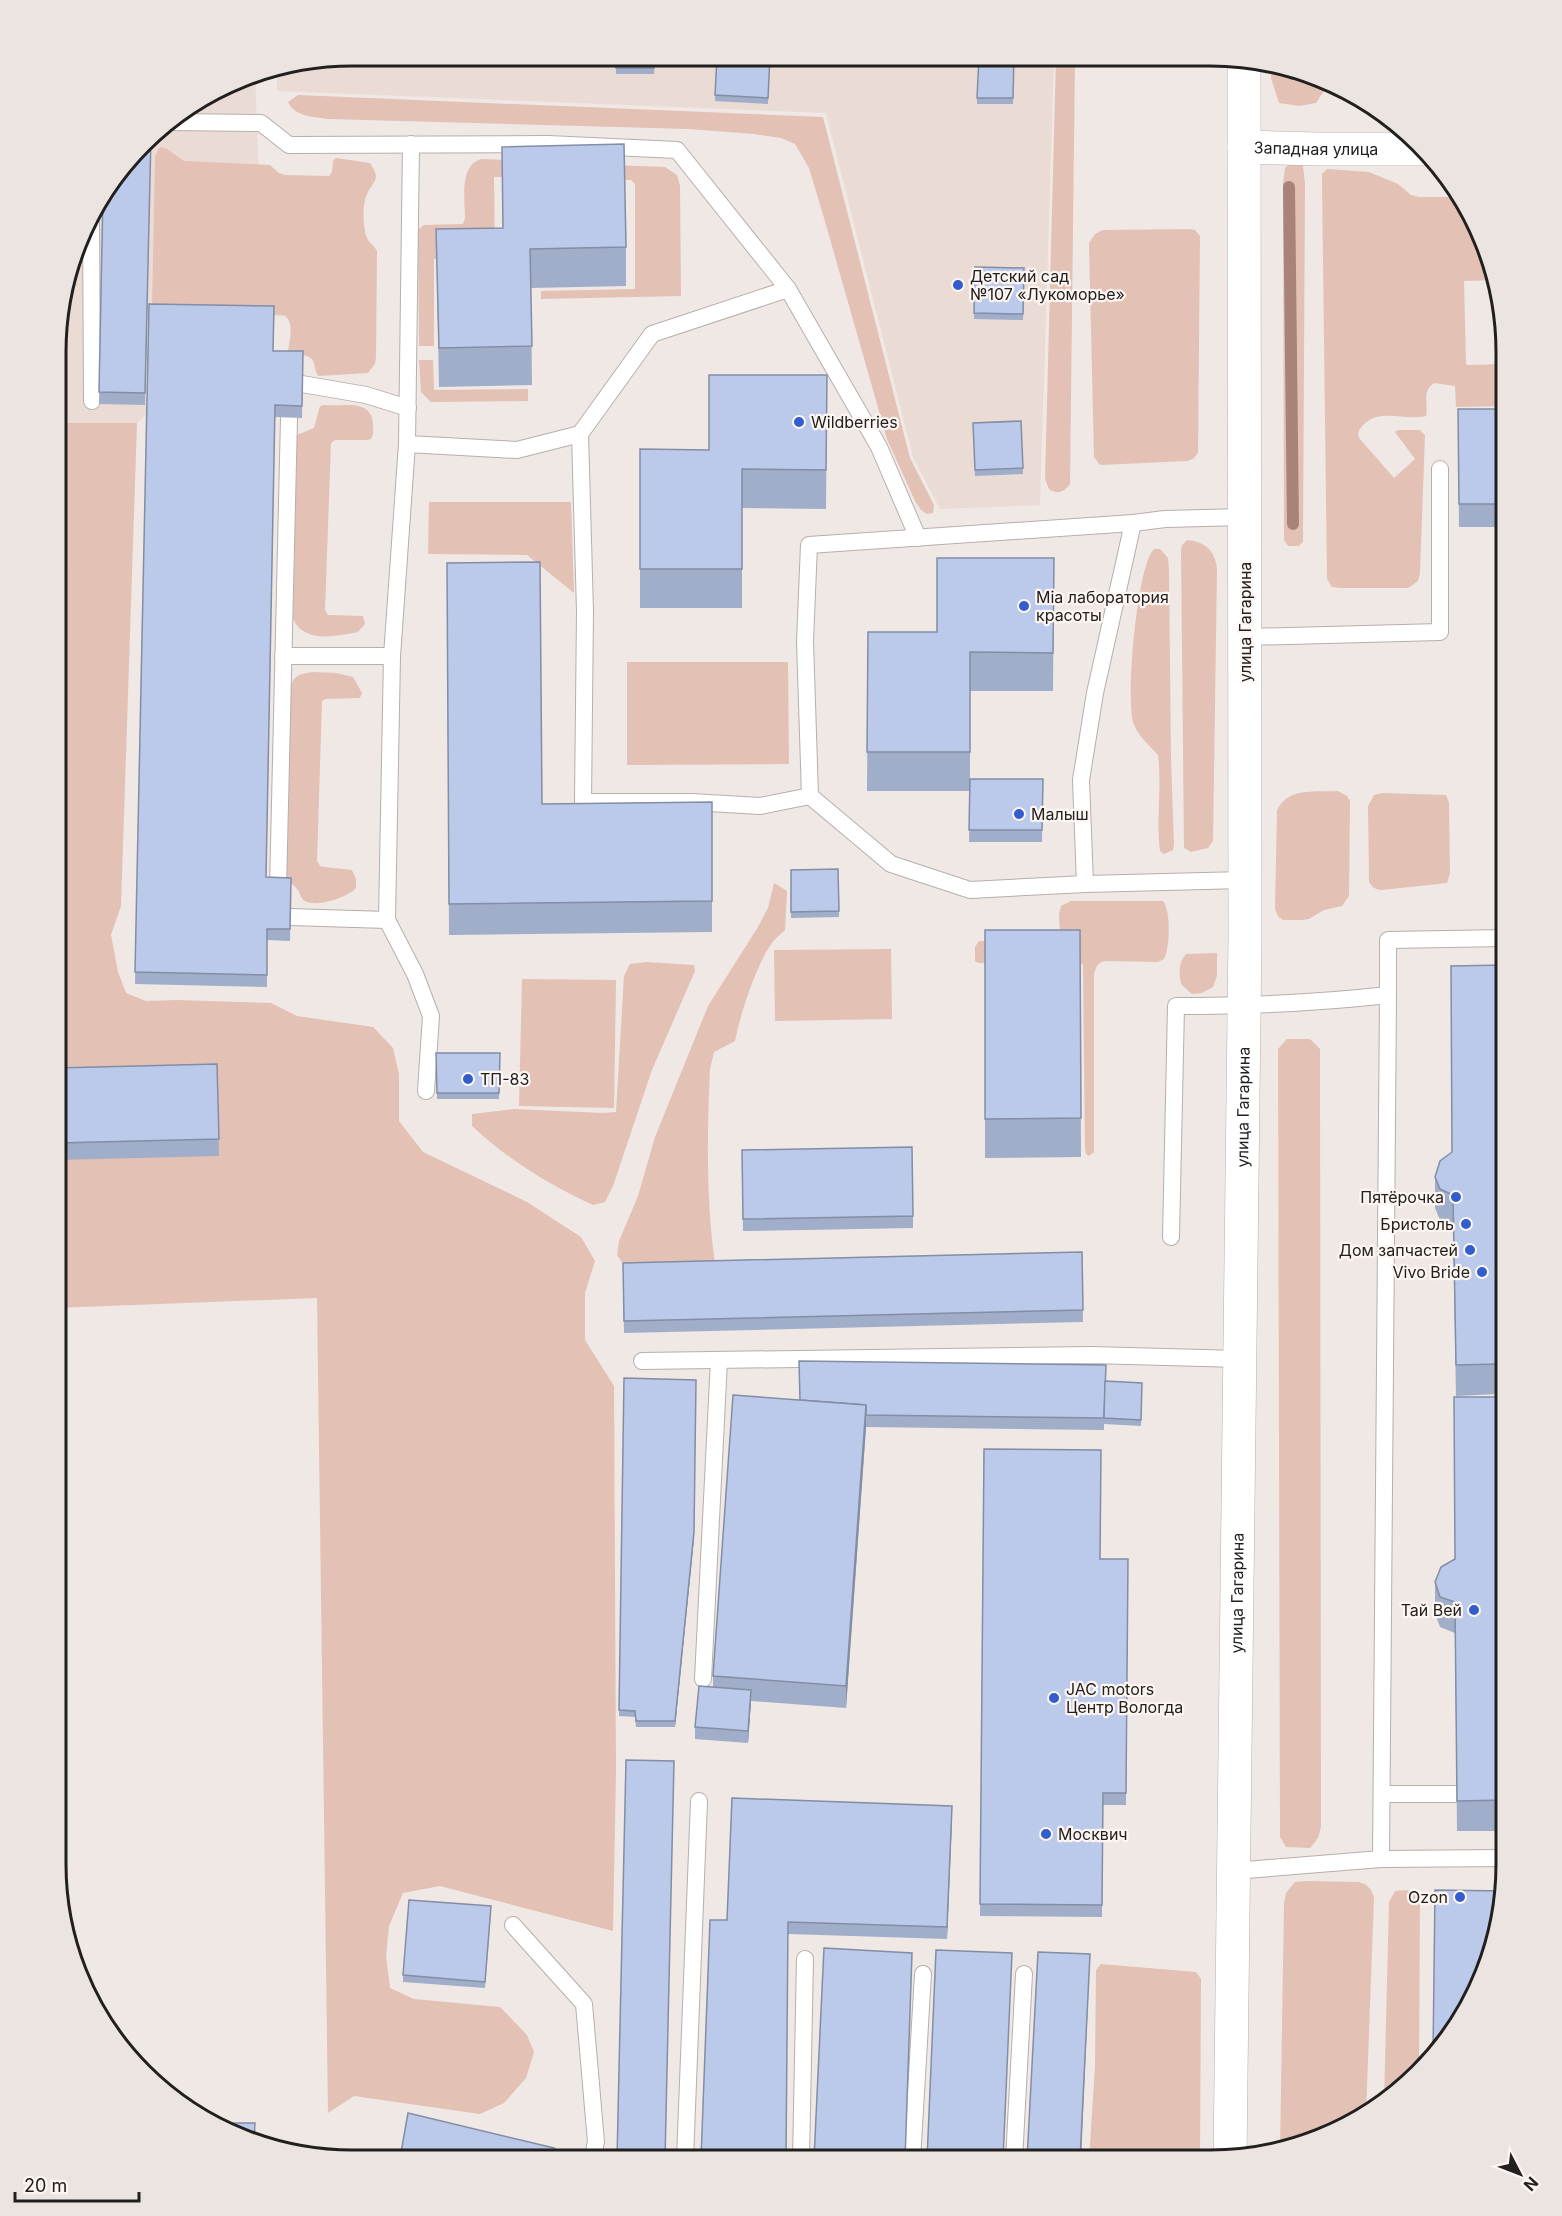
<svg xmlns="http://www.w3.org/2000/svg" width="1562" height="2216" viewBox="0 0 1562 2216" font-family="Inter,sans-serif">
  <style>
    .built { fill: #eadbd5 }
    .green { fill: #e3c1b5 }
    .lines { fill: none; stroke-linecap: round; stroke-linejoin: round }
    .stream { stroke: #a78477; stroke-width: 12 }
    .service-casing { stroke: #b6afac; stroke-width: 18 }
    .minor-casing { stroke: #b6afac; stroke-width: 34 }
    .service { stroke: #fff; stroke-width: 16 }
    .minor { stroke: #fff; stroke-width: 33 }
    .wall { fill: #a1aec9 }
    .shaded-wall { fill: #838da4 }
    .building { fill: #bbcaea; stroke: #838da4; stroke-width: 1.5 }
    .poi-dot { fill: #335ccc; stroke: #fdf5f2; stroke-width: 2 }
    .labels { text-anchor: middle; dominant-baseline: central; stroke-width: 4.5; stroke-linejoin: round; paint-order: stroke }
    .street-label { font-size: 16px; fill: #22201f; stroke: #fdf5f2 }
    .poi-label { font-size: 16px; fill: #22201f; stroke: #fdf5f2; text-anchor: start }
    .rim { fill: none; stroke: #22201f; stroke-width: 3 }
  </style>
  <rect width="100%" height="100%" fill="#efe8e5"/>
  <g class="built">
    <polygon points="352,56 1054,58 1040,505 940,509 913,457 826,113 277,91 277,68"/>
    <polygon points="255,72 260,208 323,324 277,316 148,313 146,414 137,423 58,423 58,313 95,204 157,129"/>
  </g>
  <g class="green">
    <path d="M1056,58H1075L1070,484C1064,492 1058,495 1049,489L1045,479Z"/>
    <polygon points="1271,64 1324,78 1330,82 1316,103 1299,106 1279,103 1271,78"/>
    <path d="M298,95L823,117L910,458L934,505L933,513L927,514L921,510L915,501L887,439L824,218L809,168L795,144L781,138L754,134L688,129L329,119C315,117 295,117 288,102Z"/>
    <path d="M160,147L167,149L184,161L270,165L279,173L285,175L329,176L332,172L333,161L336,158L370,163C383,182 371,181 366,197C362,207 363,231 368,240C371,244 375,247 377,251L376,357L375,364L368,373L318,376C314,370 316,360 309,357C301,353 295,357 288,351C290,338 294,324 285,315L173,311L152,308L155,156Z"/>
    <path d="M481,159L534,161V177H494L495,259H434V346H419L418,230L424,225L463,224L465,218C465,199 459,166 481,159Z"/>
    <polygon points="561,163 665,167 677,175 680,186 681,296 541,299 541,291 635,289 635,184 631,180 562,180"/>
    <polygon points="1291,163 1300,163 1303,166 1305,184 1303,542 1299,546 1288,546 1284,540 1283,183 1285,168"/>
    <path d="M1327,169L1369,172L1398,184L1411,195L1419,197H1461L1476,221L1496,280L1464,281L1466,363L1467,365L1506,364V406L1456,407L1455,386L1434,383C1421,392 1429,404 1426,416C1402,422 1373,404 1358,433L1359,438L1394,478L1415,459L1395,432L1398,430H1420L1425,435L1420,573L1418,581L1408,588H1340L1332,587L1327,579L1322,180V174Z"/>
    <polygon points="1189,229 1195,230 1200,236 1198,453 1193,459 1187,461 1100,465 1094,457 1089,243 1095,234 1103,230"/>
    <polygon points="419,360 433,360 434,390 528,389 528,401 431,402 421,392"/>
    <path d="M324,405C344,407 372,398 373,425C373,431 374,434 371,439L367,440H335L331,443L325,610L328,615L363,616L365,624L358,632C336,636 305,644 293,619L297,435L314,428L320,406Z"/>
    <polygon points="58,423 137,423 121,906 111,935 118,972 126,993 146,1001 177,1000 271,1003 297,1016 373,1027 393,1048 399,1074 399,1121 423,1152 527,1202 581,1237 595,1261 585,1293 585,1340 614,1386 616,1772 613,1931 440,1886 403,1893 389,1926 386,1956 390,1988 414,1999 500,2007 527,2035 534,2052 526,2078 504,2103 480,2114 354,2096 328,2113 317,1298 56,1308"/>
    <polygon points="429,502 571,502 574,593 527,555 428,554"/>
    <path d="M1187,540C1206,542 1215,551 1217,569L1213,841L1208,848L1191,852L1184,848L1181,550L1182,545Z"/>
    <path d="M1154,549H1160L1168,558L1169,570L1171,758L1174,844L1173,850L1164,854L1160,851C1156,819 1162,787 1158,755C1149,745 1137,735 1133,722C1126,696 1137,565 1154,549Z"/>
    <polygon points="627,662 788,662 789,764 627,765"/>
    <path d="M312,672L336,673L353,677L362,693L360,698L326,699L322,701L317,861L320,866L324,867L352,870L356,879V888C348,897 317,908 305,901C300,898 301,894 297,889C292,882 290,886 285,875L290,692C293,675 297,675 312,672Z"/>
    <path d="M1338,791L1347,796L1350,801L1349,896L1342,906L1324,910L1309,919L1302,920H1283L1278,916L1275,909L1277,811C1286,787 1316,792 1338,791Z"/>
    <path d="M1382,793L1446,795L1449,803L1450,873L1447,883L1382,890C1376,890 1373,888 1369,882L1368,806L1374,795Z"/>
    <path d="M774,883L787,891L785,930C781,934 775,938 772,943C756,965 740,1015 735,1041L714,1052L710,1069C707,1134 706,1200 715,1264L632,1265L622,1262L617,1255L619,1241L638,1196L655,1137L708,1006L758,927L768,908Z"/>
    <path d="M1071,901H1163C1171,910 1170,948 1164,959L1158,962L1105,961C1098,962 1096,967 1094,974V1152L1089,1156L1086,1154L1085,1149L1083,964L978,963L975,961V947L979,941L1040,942L1060,934L1059,914L1061,906Z"/>
    <polygon points="891,949 892,1019 775,1021 774,950"/>
    <path d="M1217,953V976L1213,987L1202,993L1192,994L1181,984C1179,973 1178,963 1186,954Z"/>
    <path d="M646,962L694,965L695,971L652,1070L613,1186L605,1202L593,1205C549,1185 507,1159 472,1126V1114L514,1109L603,1113L616,1112L624,976L630,964Z"/>
    <polygon points="522,979 616,980 614,1108 519,1106"/>
    <polygon points="1287,1039 1310,1039 1320,1049 1321,1827 1318,1838 1310,1848 1286,1847 1280,1837 1278,1049"/>
    <path d="M1305,1881L1359,1882C1368,1885 1371,1888 1374,1898L1366,2113L1341,2130L1280,2151L1284,1903L1286,1893L1295,1882Z"/>
    <path d="M1395,1891C1405,1890 1415,1889 1420,1898L1419,2071L1405,2087L1384,2102L1389,1902Z"/>
    <polygon points="1101,1964 1196,1972 1201,1979 1200,2160 1089,2160 1095,2066 1096,1970"/>
  </g>
  <g class="lines">
    <g class="stream">
      <polyline points="1293,74 1293,70"/>
      <polyline points="1289,187 1293,524"/>
    </g>
    <defs>
      <g id="service">
        <polyline points="169,122 261,123 289,145 548,144 677,150 788,289 879,447 918,538"/>
        <polyline points="411,144 407,444 517,450 580,434 652,334 788,289"/>
        <polyline points="91,216 92,401"/>
        <polyline points="302,384 366,395 408,408"/>
        <polyline points="580,434 585,611 583,802 692,802 760,806 810,796"/>
        <polyline points="407,444 392,656 387,920 415,974 431,1016 426,1091"/>
        <polyline points="1244,517 1165,519 1133,523 809,545 805,641 810,796 891,864 970,890 1085,884 1244,880"/>
        <polyline points="1246,637 1440,632 1440,469"/>
        <polyline points="283,656 392,656"/>
        <polyline points="1085,884 1081,780 1095,693 1133,523"/>
        <polyline points="278,889 289,418"/>
        <polyline points="290,917 387,920"/>
        <path d="M1171,1237L1176,1006C1247,1006 1317,1003 1388,995V940L1506,938"/>
        <polyline points="642,1361 1091,1355 1240,1359"/>
        <polyline points="703,1679 719,1360"/>
        <polyline points="1382,1794 1456,1794"/>
        <polyline points="1381,1859 1388,995"/>
        <polyline points="1234,1871 1381,1859 1506,1858"/>
        <polyline points="513,1925 584,2004 596,2142 592,2159"/>
        <polyline points="685,2159 699,1801"/>
        <polyline points="801,2159 805,1959"/>
        <polyline points="912,2160 923,1974"/>
        <polyline points="1014,2160 1024,1974"/>
      </g>
      <g id="minor">
        <path id="s1" d="M1244,147L1317,149H1423"/>
        <path id="s2" d="M1230,2159L1245,935L1244,58"/>
      </g>
    </defs>
    <use href="#service" class="service-casing"/>
    <use href="#minor" class="minor-casing"/>
    <use href="#service" class="service"/>
    <use href="#minor" class="minor"/>
  </g>
  <g class="wall">
    <polygon points="502,56 542,56 542,61 502,59"/>
    <polygon points="616,56 655,56 654,74 616,74"/>
    <polygon points="717,57 770,57 768,104 715,101"/>
    <polygon points="1014,57 1013,104 977,104 977,98"/>
    <polygon points="151,136 145,405 99,404 103,194"/>
    <polygon points="502,147 626,247 626,286 531,288 532,385 439,387 436,229 503,228"/>
    <polygon points="975,267 1024,268 1023,320 974,319"/>
    <polygon points="149,304 273,351 303,351 302,418 275,417 266,877 291,878 290,941 267,940 267,987 135,984"/>
    <polygon points="58,313 64,384 64,396 58,396"/>
    <polygon points="827,375 826,509 742,508 742,608 640,608 640,449 709,450"/>
    <polygon points="1458,409 1506,409 1506,834 1497,834 1497,527 1459,527"/>
    <polygon points="1021,421 1023,474 975,476 973,423"/>
    <polygon points="1054,558 1053,691 970,691 970,779 1043,779 1042,842 969,842 970,791 867,791 868,632 937,632"/>
    <polygon points="447,563 542,804 712,802 712,932 449,935"/>
    <polygon points="838,869 839,917 791,918 791,870"/>
    <polygon points="985,930 1080,930 1081,1157 985,1158"/>
    <polygon points="1506,965 1506,1831 1457,1831 1455,1633 1440,1627 1435,1613 1435,1582 1455,1560 1499,1394 1456,1396 1453,1226 1440,1220 1435,1208 1435,1177 1452,1152"/>
    <polygon points="436,1053 500,1053 499,1099 437,1099"/>
    <polygon points="217,1064 219,1156 57,1160 57,1068"/>
    <polygon points="742,1150 913,1216 913,1228 743,1231"/>
    <polygon points="1082,1252 1083,1322 624,1333 623,1263"/>
    <polygon points="624,1378 694,1538 675,1727 636,1727 635,1717 619,1716"/>
    <polygon points="1105,1381 1142,1383 1141,1426 1104,1424 1104,1407 1104,1430 866,1427 846,1708 751,1701 748,1743 695,1739 695,1727 713,1687 713,1676 799,1400"/>
    <polygon points="984,1449 1100,1559 1128,1559 1126,1805 1103,1805 1102,1917 980,1916"/>
    <polygon points="952,1818 947,1939 788,1934 727,1920"/>
    <polygon points="491,1912 485,1988 403,1982 403,1975"/>
  </g>
  <g class="shaded-wall">
    <polygon points="696,1380 694,1538 675,1727 675,1721"/>
    <polygon points="866,1405 866,1427 846,1708 846,1686"/>
    <polygon points="751,1690 751,1701 748,1743 748,1731"/>
    <polygon points="952,1806 952,1818 947,1939 947,1927"/>
    <polygon points="1090,1954 1081,2160 1080,2160"/>
  </g>
  <g class="building">
    <polygon points="616,56 655,56 654,68 616,68"/>
    <polygon points="717,57 770,57 768,98 715,95"/>
    <polygon points="979,57 1014,57 1013,98 977,98"/>
    <polygon points="151,136 145,393 99,392 103,194"/>
    <polygon points="624,144 626,247 530,249 532,346 439,348 436,229 503,228 502,147"/>
    <polygon points="975,267 1024,268 1023,314 974,313"/>
    <polygon points="63,298 64,384 58,384 58,313"/>
    <polygon points="149,304 274,306 273,351 303,351 302,406 275,405 266,877 291,878 290,929 267,929 267,975 135,972"/>
    <polygon points="709,375 827,375 826,470 742,469 742,569 640,569 640,449 709,450"/>
    <polygon points="1458,409 1506,409 1506,811 1497,811 1497,504 1459,504"/>
    <polygon points="1021,421 1023,468 975,470 973,423"/>
    <polygon points="937,558 1054,558 1053,653 970,652 970,752 867,752 868,632 937,632"/>
    <polygon points="540,562 542,804 712,802 712,901 449,904 447,563"/>
    <polygon points="970,779 1043,779 1042,830 969,830"/>
    <polygon points="838,869 839,911 791,912 791,870"/>
    <polygon points="985,930 1080,930 1081,1118 985,1119"/>
    <polygon points="1506,965 1506,1800 1457,1801 1455,1602 1440,1597 1435,1582 1441,1567 1455,1559 1454,1397 1498,1397 1499,1364 1456,1365 1453,1195 1440,1189 1435,1177 1440,1161 1452,1152 1451,966"/>
    <polygon points="436,1053 500,1053 499,1093 437,1093"/>
    <polygon points="217,1064 219,1139 57,1143 57,1068"/>
    <polygon points="912,1147 913,1216 743,1219 742,1150"/>
    <polygon points="1082,1252 1083,1310 624,1321 623,1263"/>
    <polygon points="799,1361 1106,1365 1104,1418 866,1415 866,1405 800,1400"/>
    <polygon points="624,1378 696,1380 694,1532 675,1721 636,1721 635,1711 619,1710"/>
    <polygon points="1105,1381 1142,1383 1141,1420 1104,1418"/>
    <polygon points="733,1395 866,1405 846,1686 713,1676"/>
    <polygon points="984,1449 1101,1450 1100,1559 1128,1559 1126,1793 1103,1793 1102,1905 980,1904"/>
    <polygon points="699,1686 751,1690 748,1731 695,1727"/>
    <polygon points="626,1760 674,1761 665,2159 617,2159"/>
    <polygon points="732,1798 952,1806 947,1927 788,1922 786,2159 701,2159 710,1920 727,1920"/>
    <polygon points="1435,1890 1504,1891 1491,1960 1456,2029 1433,2056"/>
    <polygon points="409,1900 491,1906 485,1982 403,1975"/>
    <polygon points="824,1948 912,1953 905,2160 814,2159"/>
    <polygon points="936,1950 1012,1953 1003,2160 927,2160"/>
    <polygon points="1038,1952 1090,1954 1080,2160 1027,2160"/>
    <polygon points="408,2113 554,2148 566,2159 400,2158"/>
    <polygon points="212,2123 255,2123 254,2142 239,2138"/>
  </g>
  <g class="poi-dot">
    <circle cx="958" cy="285" r="6"/>
    <circle cx="799" cy="422" r="6"/>
    <circle cx="1024" cy="606" r="6"/>
    <circle cx="1019" cy="814" r="6"/>
    <circle cx="468" cy="1079" r="6"/>
    <circle cx="1456" cy="1197" r="6"/>
    <circle cx="1466" cy="1224" r="6"/>
    <circle cx="1470" cy="1250" r="6"/>
    <circle cx="1482" cy="1272" r="6"/>
    <circle cx="1474" cy="1610" r="6"/>
    <circle cx="1054" cy="1698" r="6"/>
    <circle cx="1046" cy="1834" r="6"/>
    <circle cx="1460" cy="1897" r="6"/>
  </g>
  <g class="labels">
    <g class="street-label">
      <text stroke="none"><textPath href="#s1" startOffset="72">Западная улица</textPath></text>
      <text transform="translate(1245 622) rotate(-90)">улица Гагарина</text>
      <text stroke="none"><textPath href="#s2" startOffset="1052">улица Гагарина</textPath></text>
      <text stroke="none"><textPath href="#s2" startOffset="566">улица Гагарина</textPath></text>
    </g>
    <g class="poi-label">
      <text x="970" y="276">Детский сад<tspan x="970" dy="18">№107 «Лукоморье»</tspan></text>
      <text x="811" y="422">Wildberries</text>
      <text x="1036" y="597">Mia лаборатория<tspan x="1036" dy="18">красоты</tspan></text>
      <text x="1031" y="814">Малыш</text>
      <text x="480" y="1079">ТП-83</text>
      <text x="1444" y="1197" text-anchor="end">Пятёрочка</text>
      <text x="1454" y="1224" text-anchor="end">Бристоль</text>
      <text x="1458" y="1250" text-anchor="end">Дом запчастей</text>
      <text x="1470" y="1272" text-anchor="end">Vivo Bride</text>
      <text x="1462" y="1610" text-anchor="end">Тай Вей</text>
      <text x="1066" y="1689">JAC motors<tspan x="1066" dy="18">Центр Вологда</tspan></text>
      <text x="1058" y="1834">Москвич</text>
      <text x="1448" y="1897" text-anchor="end">Ozon</text>
    </g>
  </g>
  <path d="M0 0H1562V2216H0ZM352 66H1210A286 286 0 0 1 1496 352V1864A286 286 0 0 1 1210 2150H352A286 286 0 0 1 66 1864V352A286 286 0 0 1 352 66Z" fill="#ebe4e1" fill-rule="evenodd"/>
  <path class="rim" d="M352 66H1210A286 286 0 0 1 1496 352V1864A286 286 0 0 1 1210 2150H352A286 286 0 0 1 66 1864V352A286 286 0 0 1 352 66Z"/>
  <g transform="translate(1520 2174) rotate(132)" stroke="#fdf5f2" stroke-width="4.5" paint-order="stroke">
  <path d="M0-4.5L10 22L0 15L-10 22Z" fill="#22201f"/>
  <text y="-9" font-size="16" font-weight="bold" text-anchor="middle" fill="#22201f">N</text>
  </g>
  <path d="M15 2192v9h124v-9" fill="none" stroke="#22201f" stroke-width="3"/>
  <text x="24" y="2192" font-size="18" fill="#22201f" stroke="#fdf5f2" stroke-width="4.5" paint-order="stroke">20 m</text>
</svg>
